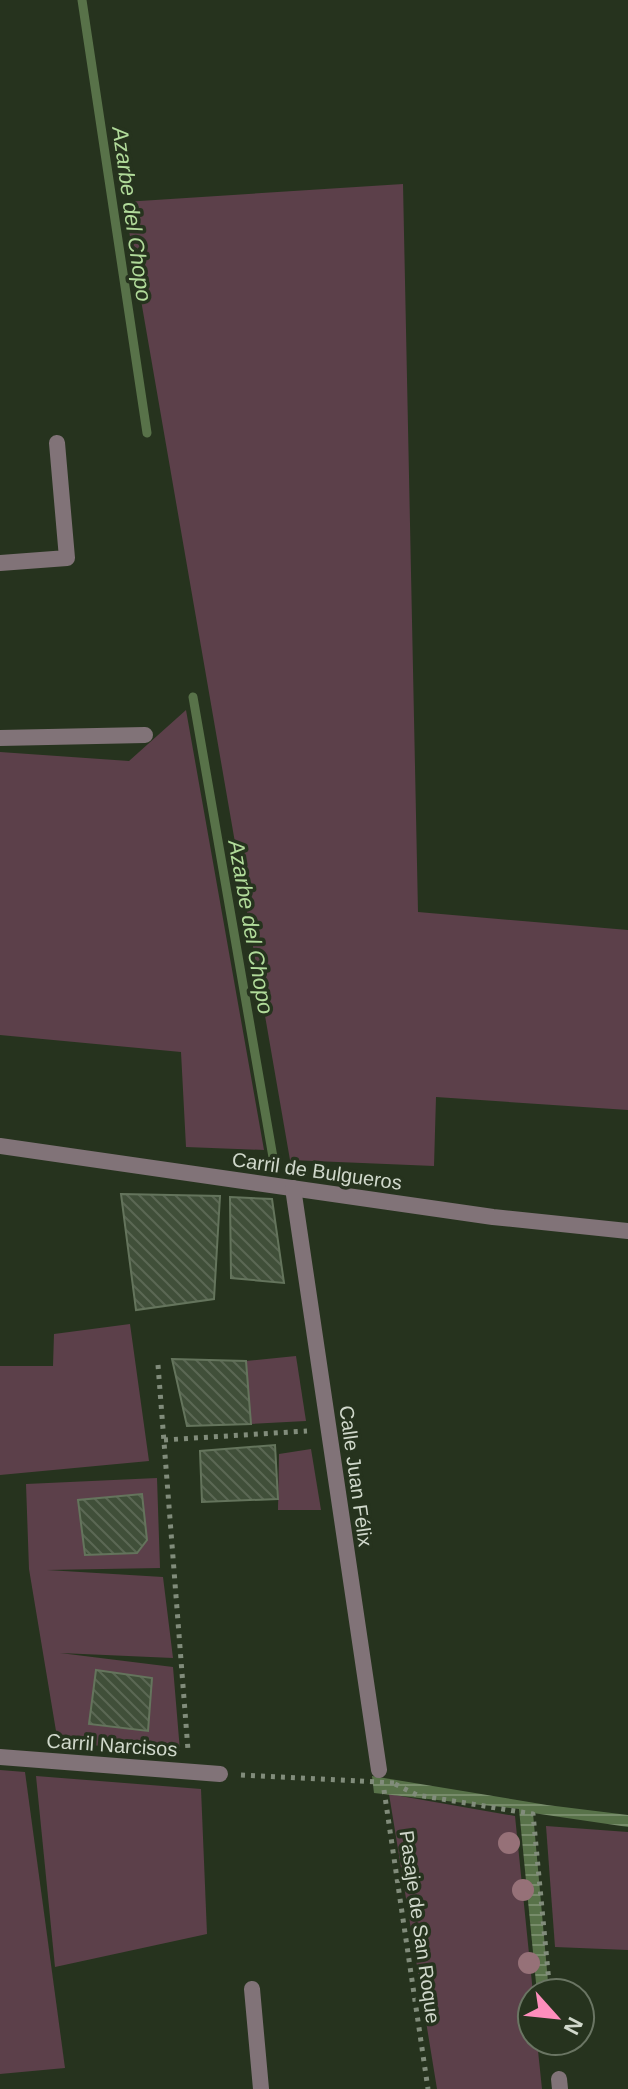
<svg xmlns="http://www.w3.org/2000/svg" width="628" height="2089" viewBox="0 0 628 2089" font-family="Helvetica,sans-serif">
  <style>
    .green { fill: #5c404a }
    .water { fill: url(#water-rules) }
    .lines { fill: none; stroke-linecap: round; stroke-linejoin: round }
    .stream { stroke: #587249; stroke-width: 9 }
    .building { fill: url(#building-back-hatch); stroke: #64745c; stroke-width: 2 }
    .path { stroke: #818c7b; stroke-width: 5; stroke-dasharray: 4 6; stroke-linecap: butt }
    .minor { stroke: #817378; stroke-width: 16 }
    .path-bridge { stroke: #818c7b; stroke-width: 5; stroke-dasharray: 4 6; stroke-linecap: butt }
    .tree { fill: #967178 }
    .labels { text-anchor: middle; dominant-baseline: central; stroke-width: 7; stroke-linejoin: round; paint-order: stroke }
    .street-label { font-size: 20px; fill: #d0d8cb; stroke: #26331e }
    .water-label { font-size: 22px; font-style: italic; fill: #b1db9a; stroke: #26331e }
  </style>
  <defs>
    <pattern id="water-rules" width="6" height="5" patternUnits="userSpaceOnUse" patternTransform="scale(2)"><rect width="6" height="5" fill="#587249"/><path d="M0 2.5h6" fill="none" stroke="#778c6a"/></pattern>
    <pattern id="building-back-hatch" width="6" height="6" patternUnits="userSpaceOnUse" patternTransform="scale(2)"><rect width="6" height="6" fill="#404f39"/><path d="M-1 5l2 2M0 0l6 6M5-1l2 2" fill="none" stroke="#5b6854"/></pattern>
  </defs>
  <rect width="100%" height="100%" fill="#26331e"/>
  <g class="green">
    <polygon points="403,184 418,912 628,930 628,1110 436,1097 434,1166 290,1160 124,202"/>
    <polygon points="186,710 264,1150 186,1147 181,1052 0,1035 0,752 129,761"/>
    <polygon points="130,1324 149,1461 0,1475 0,1366 53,1366 54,1334"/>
    <polygon points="296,1356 306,1421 251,1424 246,1361"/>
    <polygon points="311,1449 321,1510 278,1510 279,1454"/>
    <polygon points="157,1478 160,1568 47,1570 163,1577 173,1658 60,1653 173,1667 180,1751 58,1743 29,1569 26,1484"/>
    <polygon points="0,1770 25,1772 65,2068 0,2074"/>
    <polygon points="36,1776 201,1789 207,1934 55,1967"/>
    <polygon points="389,1794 515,1816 533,1993 532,2041 537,2041 542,2089 437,2089"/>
    <polygon points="546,1826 628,1832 628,1950 555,1947"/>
  </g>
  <polygon class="water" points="372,1776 547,1805 628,1815 628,1827 533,1813 549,1993 537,1993 519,1809 374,1793"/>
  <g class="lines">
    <g class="stream">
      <polyline points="82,0 147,433"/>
      <polyline points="193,697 274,1163"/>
    </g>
  </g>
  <g class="building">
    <polygon points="121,1194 220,1196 214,1299 136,1310"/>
    <polygon points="230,1197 272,1199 284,1283 231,1278"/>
    <polygon points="172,1359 246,1361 251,1424 187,1426"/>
    <polygon points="275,1445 278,1499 202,1502 200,1451"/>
    <polygon points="142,1494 147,1540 137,1553 85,1555 78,1500"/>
    <polygon points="96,1670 152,1678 148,1731 89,1724"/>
  </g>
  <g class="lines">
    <g class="path">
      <polyline points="158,1365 188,1750"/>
      <polyline points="164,1440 307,1431"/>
      <polyline points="241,1775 359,1781"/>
      <polyline points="395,1784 417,1795 533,1814 550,1993"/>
      <polyline points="384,1790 428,2089"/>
      <polyline points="555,2041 557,2060"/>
    </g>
    <g class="minor">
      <polyline points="0,563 67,558 57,443"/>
      <polyline points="0,738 145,735"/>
      <polyline points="0,1146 493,1217 628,1231"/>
      <polyline points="293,1188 379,1770"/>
      <polyline points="0,1757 220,1774"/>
      <polyline points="252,1989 261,2089"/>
      <polyline points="559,2079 560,2089"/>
    </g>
    <polyline class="path-bridge" points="360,1781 394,1783"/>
  </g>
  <g class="tree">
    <circle cx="509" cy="1843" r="11"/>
    <circle cx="523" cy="1890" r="11"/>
    <circle cx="529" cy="1963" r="11"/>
  </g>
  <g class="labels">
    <g class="street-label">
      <text transform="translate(317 1171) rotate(8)">Carril de Bulgueros</text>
      <text transform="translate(356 1476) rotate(82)">Calle Juan Félix</text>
      <text transform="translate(112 1745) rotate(4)">Carril Narcisos</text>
      <text transform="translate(420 1927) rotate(82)">Pasaje de San Roque</text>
    </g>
    <g class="water-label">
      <text transform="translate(132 214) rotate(82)">Azarbe del Chopo</text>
      <text transform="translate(251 927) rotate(80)">Azarbe del Chopo</text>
    </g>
  </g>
  <g transform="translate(556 2017) rotate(117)"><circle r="38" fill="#26331e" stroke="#6a7563" stroke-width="2"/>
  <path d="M0-6L14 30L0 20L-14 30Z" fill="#fe8ebc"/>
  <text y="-12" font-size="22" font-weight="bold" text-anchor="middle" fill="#d0d8cb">N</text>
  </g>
</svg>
